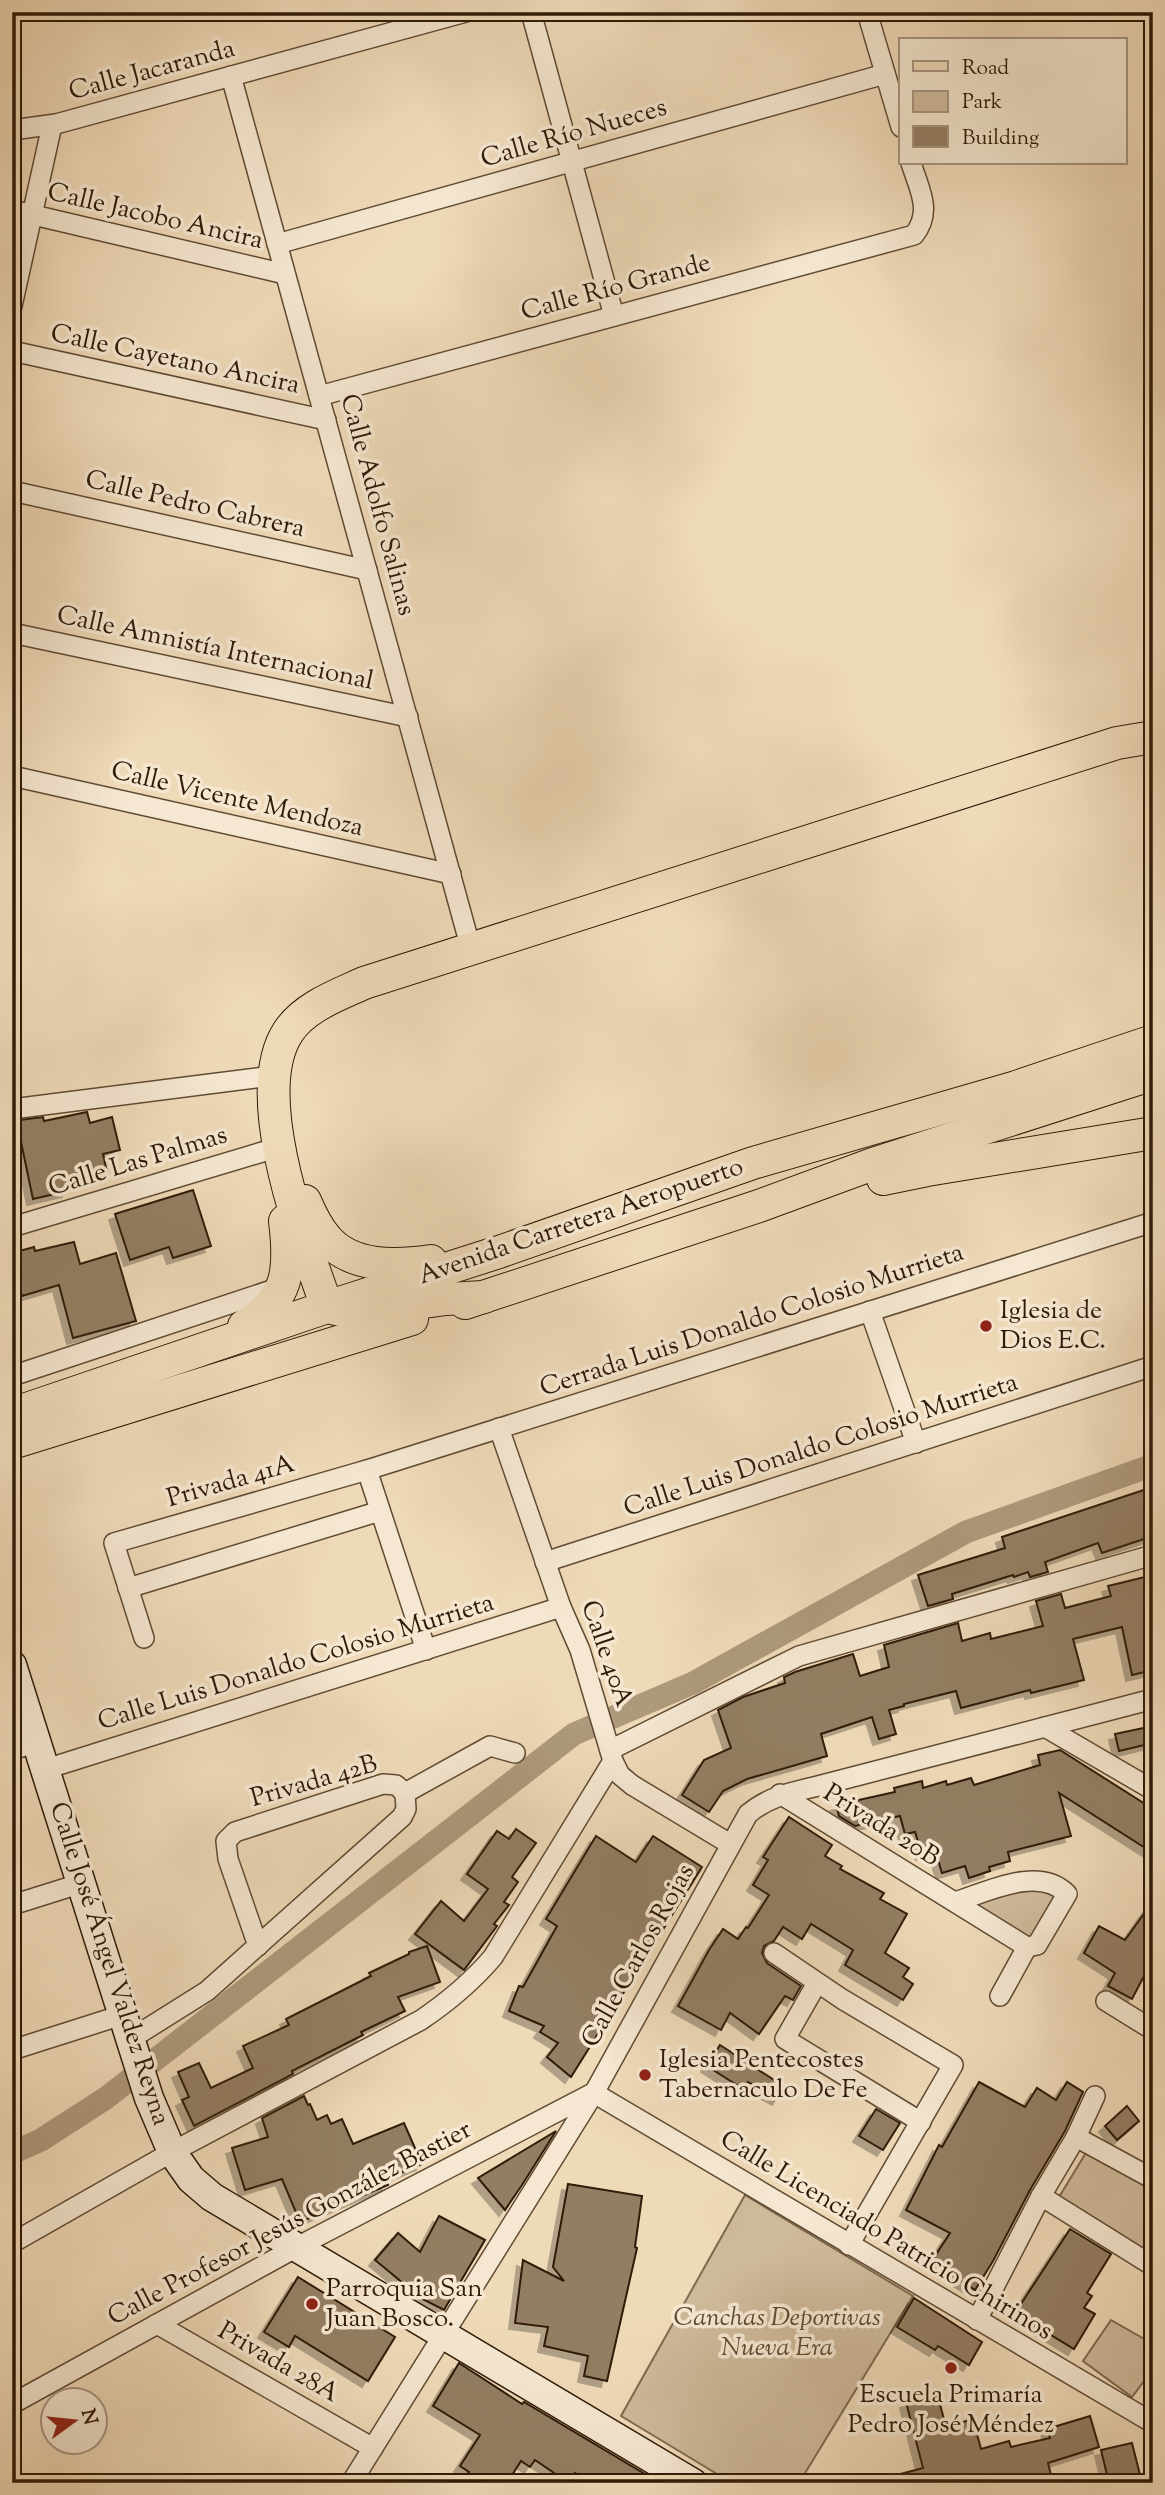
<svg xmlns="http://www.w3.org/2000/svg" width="1165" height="2495" viewBox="0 0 1165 2495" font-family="'Sorts Mill Goudy',serif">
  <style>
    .green { fill: #ceb99a; stroke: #7e6a50; stroke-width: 2 }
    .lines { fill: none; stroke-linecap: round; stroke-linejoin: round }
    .canal { stroke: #ae997c; stroke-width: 23 }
    .building { fill: #937e63; stroke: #2f1a07; stroke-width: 2; filter: url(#shadow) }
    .street-casing { stroke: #5f4a33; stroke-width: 22 }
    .secondary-casing { stroke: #2f1a07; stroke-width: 31 }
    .primary-casing { stroke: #2f1a07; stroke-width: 34 }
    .street { stroke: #f5e7d1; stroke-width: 19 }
    .secondary { stroke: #f5e7d1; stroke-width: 28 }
    .primary { stroke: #efdab8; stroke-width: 32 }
    .poi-dot { fill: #8f2418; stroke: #f5e7d1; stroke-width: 2.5 }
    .labels { text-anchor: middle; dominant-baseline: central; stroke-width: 7; stroke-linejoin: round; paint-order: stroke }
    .street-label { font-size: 26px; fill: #2f1a07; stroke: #f5e7d1 }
    .poi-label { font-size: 26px; fill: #2f1a07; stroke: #f5e7d1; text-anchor: start }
    .park-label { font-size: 26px; font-style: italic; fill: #5f4a33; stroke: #f5e7d1 }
  </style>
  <defs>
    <filter id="shadow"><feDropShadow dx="-6" dy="6" stdDeviation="0" flood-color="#0004"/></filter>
  </defs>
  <rect width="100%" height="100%" fill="#efdab8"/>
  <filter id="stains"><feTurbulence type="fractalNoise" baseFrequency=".00286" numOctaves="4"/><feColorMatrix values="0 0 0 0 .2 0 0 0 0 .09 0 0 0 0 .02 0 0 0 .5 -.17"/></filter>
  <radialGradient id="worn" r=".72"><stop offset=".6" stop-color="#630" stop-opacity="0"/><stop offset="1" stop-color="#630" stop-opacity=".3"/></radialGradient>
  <g class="green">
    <polygon points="1059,1886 1037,1945 955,1902"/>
    <polygon points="1087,2151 1153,2186 1153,2276 1050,2212"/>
    <polygon points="745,2195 913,2296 799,2483 732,2483 621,2416"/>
    <polygon points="1111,2320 1153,2344 1153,2369 1132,2397 1083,2361"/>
  </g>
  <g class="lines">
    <polyline class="canal" points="12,2153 41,2140 106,2098 574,1734 693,1683 966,1532 1153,1465"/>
  </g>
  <g class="building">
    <polygon points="87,1112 90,1123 112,1117 120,1150 103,1154 107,1172 66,1182 68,1191 33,1199 21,1142 12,1144 12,1121 43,1117 44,1121"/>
    <polygon points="193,1190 211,1246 173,1258 169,1247 130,1260 115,1214"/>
    <polygon points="74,1242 80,1264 116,1253 136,1321 73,1338 59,1285 22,1296 16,1273 12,1274 12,1253 34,1247 35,1251"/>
    <polygon points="1153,1487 1153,1536 1102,1553 1098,1543 1045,1562 1048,1572 1030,1577 1028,1572 1014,1577 1013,1575 952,1594 953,1599 928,1606 918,1575 1005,1548 1002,1537"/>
    <polygon points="1149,1576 1153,1590 1153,1607 1146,1608 1153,1638 1153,1670 1132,1675 1122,1627 1073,1639 1084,1680 1031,1693 1030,1690 961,1708 956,1691 904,1704 904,1706 889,1710 896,1734 879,1739 872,1717 821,1734 827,1756 747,1779 723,1791 709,1812 682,1795 704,1760 731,1748 718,1710 743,1697 785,1683 784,1677 795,1672 853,1654 860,1676 889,1667 884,1645 958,1623 962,1641 990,1633 991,1639 1043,1626 1036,1601 1061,1594 1065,1608 1111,1596 1108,1586"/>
    <polygon points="1153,1726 1153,1743 1119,1751 1115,1734"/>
    <polygon points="1060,1750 1153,1809 1153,1853 1059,1793 1071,1836 1008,1852 1010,1861 989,1867 990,1871 969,1878 965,1866 942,1873 935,1850 922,1854 915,1832 905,1834 900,1816 855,1826 839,1816 836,1805 895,1792 894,1788 922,1781 923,1788 946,1781 947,1785 971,1778 974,1785 1040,1765 1038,1755"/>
    <polygon points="789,1817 832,1845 825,1856 842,1866 840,1869 884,1893 880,1899 907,1914 885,1953 909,1968 903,1977 913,1984 903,2000 845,1965 853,1950 811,1924 802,1939 783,1927 774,1941 764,1946 762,1953 767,1963 801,1986 793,2000 785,1996 759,2034 730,2013 721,2030 678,2006 709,1950 723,1929 738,1939 746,1927 748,1928 769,1895 753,1885 768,1860 763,1857"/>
    <polygon points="516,1829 536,1843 512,1877 518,1882 504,1902 509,1905 494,1924 497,1926 464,1970 415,1934 441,1901 464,1921 488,1889 467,1874 497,1831 509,1839"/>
    <polygon points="596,1836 636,1862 653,1836 702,1867 571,2077 547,2057 558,2043 540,2032 544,2026 509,2011 519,1986 523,1987 557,1926 546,1919"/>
    <polygon points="1153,1901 1153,1959 1132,1999 1108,1986 1115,1973 1084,1953 1099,1926 1125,1940"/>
    <polygon points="427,1946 440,1982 398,1997 405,2011 361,2032 363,2035 292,2071 293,2074 194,2126 182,2100 189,2097 178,2072 199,2063 211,2088 253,2068 243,2046 289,2025 286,2019 371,1976 369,1973 409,1954 409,1952"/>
    <polygon points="720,2045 785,2087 778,2099 748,2082 743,2089 707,2066"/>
    <polygon points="979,2082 1025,2107 1037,2088 1056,2100 1067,2082 1083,2092 1065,2131 1030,2190 993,2261 975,2290 931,2262 950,2233 906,2210 939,2145 942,2147"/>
    <polygon points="304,2096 308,2105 310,2104 317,2120 327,2115 331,2124 342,2119 353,2144 404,2123 422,2164 386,2179 388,2185 300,2222 282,2179 245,2190 232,2148 268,2137 262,2118"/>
    <polygon points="1127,2106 1139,2121 1117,2140 1105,2126"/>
    <polygon points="876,2109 900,2123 883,2150 859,2136"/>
    <polygon points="556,2131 522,2185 505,2210 478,2178"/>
    <polygon points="568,2184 642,2196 635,2247 637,2248 607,2381 584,2376 588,2356 544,2346 548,2327 515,2323 523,2260 564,2281 553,2267"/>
    <polygon points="439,2216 485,2240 444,2310 401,2288 404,2284 375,2260 398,2233 420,2252"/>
    <polygon points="1070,2229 1111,2254 1087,2293 1092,2296 1084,2308 1095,2314 1074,2349 1015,2313"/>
    <polygon points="298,2277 395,2337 368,2381 295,2336 289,2347 264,2332"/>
    <polygon points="914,2298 982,2342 969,2365 938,2346 935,2350 897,2327"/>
    <polygon points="459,2363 522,2404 524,2402 660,2483 591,2483 575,2473 569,2483 535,2460 530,2467 521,2461 509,2480 502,2476 497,2483 461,2483 469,2472 460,2466 480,2435 433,2406"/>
    <polygon points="937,2393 946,2427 973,2419 981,2449 1009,2441 1011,2447 1050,2438 1047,2429 1090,2416 1099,2447 1048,2463 1053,2483 889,2483 889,2477 923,2468 906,2402"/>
    <polygon points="1132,2443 1142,2483 1109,2483 1101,2450"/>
  </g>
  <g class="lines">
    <defs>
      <g id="street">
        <polyline points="531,12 614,316"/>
        <polyline points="867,12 901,127"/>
        <polyline points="231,76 471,949"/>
        <polyline points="12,130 56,124 466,12"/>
        <polyline points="12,210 285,274"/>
        <polyline points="277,244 885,74"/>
        <polyline points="12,306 52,125"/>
        <polyline points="12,351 326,420"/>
        <path d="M319,396L914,235C933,211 919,189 911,163"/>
        <polyline points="12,491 367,570"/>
        <polyline points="12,633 408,717"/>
        <polyline points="12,776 451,874"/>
        <polyline points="12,1109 272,1076"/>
        <polyline points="12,1227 279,1147"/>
        <polyline points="870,1311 916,1443"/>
        <polyline points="12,1376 284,1286"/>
        <polyline points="499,1428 561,1607 580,1650 613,1761 620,1775 632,1785 730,1844"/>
        <polyline points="367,1470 426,1650"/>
        <polyline points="545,1562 1153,1366"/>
        <polyline points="128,1588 380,1511"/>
        <polyline points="144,1638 114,1543 367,1470 1153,1222"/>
        <polyline points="1045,1727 1153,1790"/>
        <polyline points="12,1750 38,1742"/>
        <polyline points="610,1750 799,1656 1153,1555"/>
        <polyline points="46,1769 561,1607"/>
        <polyline points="405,1793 490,1746 515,1753"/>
        <path d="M780,1794L1027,1947L1037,1945L1067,1894C1039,1865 987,1892 955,1902"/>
        <polyline points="12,1905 82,1883"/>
        <polyline points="258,1946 228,1859 226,1841 235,1832 383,1784 396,1785 405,1793"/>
        <polyline points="774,1953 842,1999 953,2065 849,2245"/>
        <polyline points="817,1983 785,2039 921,2122"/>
        <polyline points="1000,1996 1027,1947"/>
        <polyline points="1106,2001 1153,2030"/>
        <polyline points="129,2040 207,1991 402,1817 406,1809 405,1793"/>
        <polyline points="12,2050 122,2015"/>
        <polyline points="594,2093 1153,2423"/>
        <polyline points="1076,2137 1153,2179"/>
        <polyline points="1041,2196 1153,2266"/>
        <path d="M12,2243L172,2152L421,2020C449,2001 471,1983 493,1957L613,1761"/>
        <polyline points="977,2320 1041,2196 1076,2137 1095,2096"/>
        <polyline points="157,2324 373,2448"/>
        <polyline points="12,2404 297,2247 593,2093"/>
        <path d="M351,2483L594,2093L748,1814C768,1797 789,1793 814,1787L1153,1699"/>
      </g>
      <polyline id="secondary" points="12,1665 149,2098 172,2152 191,2179 212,2197 693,2483"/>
      <g id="primary">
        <polyline points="883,1179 927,1170 1153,1133"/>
        <path d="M305,1201C311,1215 317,1228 327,1239C352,1268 396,1266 431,1261"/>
        <path d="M484,1297L446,1299L351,1312L327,1307C304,1241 247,1095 288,1032C304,1007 338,995 364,983L1117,743L1153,737"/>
        <polyline points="465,1303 759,1206 873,1164 1153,1074"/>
        <path d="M244,1326C289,1300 291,1270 285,1221"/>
        <polyline points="12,1414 327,1307 499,1252 753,1163 1016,1087 1153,1041"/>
        <polyline points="12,1443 412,1319"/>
      </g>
    </defs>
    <use href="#street" class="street-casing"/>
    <use href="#secondary" class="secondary-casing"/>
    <use href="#primary" class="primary-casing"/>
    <use href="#street" class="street"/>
    <use href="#secondary" class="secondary"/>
    <use href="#primary" class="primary"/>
  </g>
  <g class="poi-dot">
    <circle cx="986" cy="1326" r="7"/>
    <circle cx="645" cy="2075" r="7"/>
    <circle cx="312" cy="2304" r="7"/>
    <circle cx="951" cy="2368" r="7"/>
  </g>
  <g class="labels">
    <g class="street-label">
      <text transform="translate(152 71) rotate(-15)">Calle Jacaranda</text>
      <text transform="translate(574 134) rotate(-16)">Calle Río Nueces</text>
      <text transform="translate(155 217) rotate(13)">Calle Jacobo Ancira</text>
      <text transform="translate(616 288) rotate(-15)">Calle Río Grande</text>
      <text transform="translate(175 360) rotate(12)">Calle Cayetano Ancira</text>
      <text transform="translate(195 505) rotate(13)">Calle Pedro Cabrera</text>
      <text transform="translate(377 505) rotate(75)">Calle Adolfo Salinas</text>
      <text transform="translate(215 649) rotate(12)">Calle Amnistía Internacional</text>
      <text transform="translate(237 800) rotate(13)">Calle Vicente Mendoza</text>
      <text transform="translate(138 1162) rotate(-17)">Calle Las Palmas</text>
      <text transform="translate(581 1222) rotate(-19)">Avenida Carretera Aeropuerto</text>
      <text transform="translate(752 1321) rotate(-18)">Cerrada Luis Donaldo Colosio Murrieta</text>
      <text transform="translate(821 1446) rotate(-18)">Calle Luis Donaldo Colosio Murrieta</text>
      <text transform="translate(231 1482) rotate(-16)">Privada 41A</text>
      <text transform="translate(606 1654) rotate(71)">Calle 40A</text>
      <text transform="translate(296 1663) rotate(-17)">Calle Luis Donaldo Colosio Murrieta</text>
      <text transform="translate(314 1782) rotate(-16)">Privada 42B</text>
      <text transform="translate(881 1826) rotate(32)">Privada 20B</text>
      <text transform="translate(639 1956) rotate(-61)">Calle Carlos Rojas</text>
      <text transform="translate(109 1964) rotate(72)">Calle José Ángel Valdez Reyna</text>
      <text transform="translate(290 2224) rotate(-28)">Calle Profesor Jesús González Bastier</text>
      <text transform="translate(886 2236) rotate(31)">Calle Licenciado Patricio Chirinos</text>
      <text transform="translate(278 2363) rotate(30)">Privada 28A</text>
    </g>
    <g class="poi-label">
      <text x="1000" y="1311">Iglesia de<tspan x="1000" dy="30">Dios E.C.</tspan></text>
      <text x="659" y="2060">Iglesia Pentecostes<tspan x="659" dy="30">Tabernaculo De Fe</tspan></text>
      <text x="326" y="2289">Parroquia San<tspan x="326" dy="30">Juan Bosco.</tspan></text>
      <text x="951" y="2395" text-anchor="middle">Escuela Primaría<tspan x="951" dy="30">Pedro José Méndez</tspan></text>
    </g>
    <g class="park-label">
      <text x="777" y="2318">Canchas Deportivas<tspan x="777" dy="30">Nueva Era</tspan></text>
    </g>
  </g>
  <rect width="1165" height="2495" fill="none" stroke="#efdab8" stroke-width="42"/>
  <rect x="14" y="14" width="1137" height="2467" fill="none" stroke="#2f1a07" stroke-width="3.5"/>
  <rect x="21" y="21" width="1123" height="2453" fill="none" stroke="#2f1a07" stroke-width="2"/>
  <rect x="899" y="38" width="228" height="126" fill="#f5e7d1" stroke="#a69580" stroke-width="2"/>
  <rect x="913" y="61" width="35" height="10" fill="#efdab8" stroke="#a69580" stroke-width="2"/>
  <text x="962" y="74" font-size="21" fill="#2f1a07">Road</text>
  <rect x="913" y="91" width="35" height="21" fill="#ceb99a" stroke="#a69580" stroke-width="2"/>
  <text x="962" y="108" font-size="21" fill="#2f1a07">Park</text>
  <rect x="913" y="126" width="35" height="21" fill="#937e63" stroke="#a69580" stroke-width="2"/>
  <text x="962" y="144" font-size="21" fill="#2f1a07">Building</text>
  <g transform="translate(74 2421) rotate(75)"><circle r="33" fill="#f5e7d1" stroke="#a69580" stroke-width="2"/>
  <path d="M0-5L12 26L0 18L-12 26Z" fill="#8f2418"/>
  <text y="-10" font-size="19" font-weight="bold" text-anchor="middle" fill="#2f1a07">N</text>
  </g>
  <rect width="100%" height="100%" filter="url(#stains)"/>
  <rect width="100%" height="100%" fill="url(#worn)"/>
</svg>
